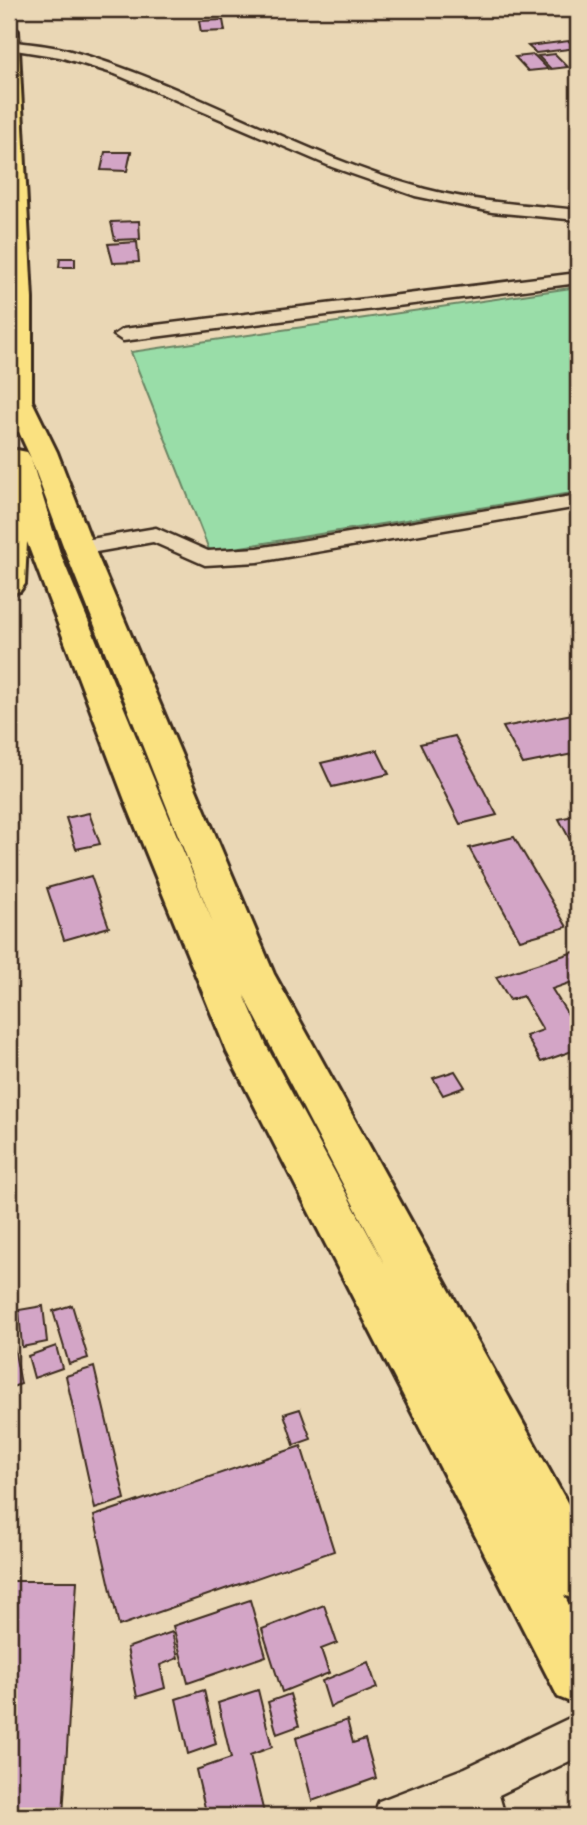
<svg xmlns="http://www.w3.org/2000/svg" width="587" height="1825" viewBox="0 0 587 1825" font-family="Sriracha,sans-serif">
  <style>
    .green { fill: #99dda8; stroke: #6a8463; stroke-width: 2 }
    .building { fill: #d3a5c6; stroke: #3b2a1e; stroke-width: 2 }
    .lines { fill: none; stroke-linecap: round; stroke-linejoin: round }
    .minor-casing { stroke: #3b2a1e; stroke-width: 5 }
    .primary-casing { stroke: #3b2a1e; stroke-width: 6 }
    .minor { fill: #ead7b5; fill-rule: evenodd }
    .primary { fill: #fae180; fill-rule: evenodd }
  </style>
  <rect width="100%" height="100%" fill="#ead7b5"/>
  <filter id="ink" filterUnits="userSpaceOnUse"><feTurbulence type="fractalNoise" baseFrequency=".0143" numOctaves="2"/><feDisplacementMap in="SourceGraphic" scale="14" xChannelSelector="R" yChannelSelector="G"/><feConvolveMatrix kernelMatrix="1 2 1 2 8 2 1 2 1" color-interpolation-filters="sRGB"/></filter>
  <g filter="url(#ink)">
    <polygon class="green" points="578,287 578,492 210,552 131,352"/>
    <g class="building">
      <polygon points="223,20 225,31 201,32 199,21"/>
      <polygon points="569,41 577,48 536,53 528,46"/>
      <polygon points="555,54 568,67 551,69 538,56"/>
      <polygon points="534,55 548,69 528,71 515,57"/>
      <polygon points="105,152 131,152 127,171 101,170"/>
      <polygon points="139,221 140,239 115,240 111,222"/>
      <polygon points="137,242 139,262 113,263 108,244"/>
      <polygon points="60,258 75,258 75,267 59,267"/>
      <polygon points="578,713 578,753 523,764 503,727"/>
      <polygon points="455,736 497,815 460,824 420,744"/>
      <polygon points="377,750 389,774 332,787 321,763"/>
      <polygon points="89,813 100,844 76,849 66,818"/>
      <polygon points="578,815 578,855 559,819"/>
      <polygon points="514,837 567,927 520,940 469,848"/>
      <polygon points="91,876 109,927 64,940 47,888"/>
      <polygon points="574,952 578,958 578,980 552,989 574,1024 578,1022 578,1049 541,1062 526,1036 543,1030 523,996 510,1000 496,977"/>
      <polygon points="455,1071 465,1087 443,1095 433,1078"/>
      <polygon points="72,1305 88,1358 69,1364 53,1311"/>
      <polygon points="43,1306 47,1342 22,1347 19,1310"/>
      <polygon points="9,1322 21,1384 9,1388"/>
      <polygon points="56,1346 62,1368 34,1378 28,1356"/>
      <polygon points="94,1367 125,1499 95,1509 66,1376"/>
      <polygon points="300,1409 311,1439 294,1445 284,1414"/>
      <polygon points="301,1446 334,1551 119,1626 94,1516"/>
      <polygon points="9,1581 77,1581 63,1816 9,1816"/>
      <polygon points="250,1600 266,1656 188,1683 173,1626"/>
      <polygon points="324,1605 337,1643 321,1649 329,1673 282,1692 262,1629"/>
      <polygon points="172,1632 178,1658 160,1665 165,1688 137,1697 127,1648"/>
      <polygon points="368,1662 377,1688 330,1707 322,1681"/>
      <polygon points="204,1690 216,1744 188,1754 176,1699"/>
      <polygon points="258,1690 272,1747 250,1755 264,1813 255,1816 207,1816 196,1770 231,1758 218,1703"/>
      <polygon points="290,1694 299,1726 277,1734 268,1702"/>
      <polygon points="347,1720 353,1743 365,1739 376,1778 312,1801 296,1738"/>
    </g>
    <g class="lines">
      <defs>
        <g id="minor">
          <path d="M9,41C28,44 48,45 67,50C190,84 301,156 425,189C475,202 527,205 578,210V220L492,212L415,196L332,167L115,74L60,57L9,49Z"/>
          <polygon points="578,273 578,283 123,341 114,335 123,329"/>
          <polygon points="578,495 578,507 258,562 205,565 153,542 79,555 71,553 68,548 71,543 79,541 156,528 208,551 258,548"/>
          <polygon points="578,1714 578,1757 499,1795 505,1816 463,1816 461,1811 449,1816 373,1816 379,1801 465,1768"/>
        </g>
        <path id="primary" d="M9,25L18,31L32,299V401L57,452L94,548L274,974L578,1522V1601L564,1595L578,1622V1705L558,1697L227,1052L126,803L27,542L25,584L20,591L9,594V452L17,450L27,452L31,458L19,432L9,430ZM31,459L64,548L213,923L60,553ZM244,995L385,1265L267,1047Z"/>
      </defs>
      <use href="#minor" class="minor-casing"/>
      <use href="#primary" class="primary-casing"/>
      <use href="#minor" class="minor"/>
      <use href="#primary" class="primary"/>
    </g>
  </g>
  <rect width="587" height="1825" fill="none" stroke="#ead7b5" stroke-width="35"/>
  <rect x="18" y="18" width="552" height="1790" fill="none" stroke="#3b2a1e" stroke-width="2.5" filter="url(#ink)"/>
</svg>
